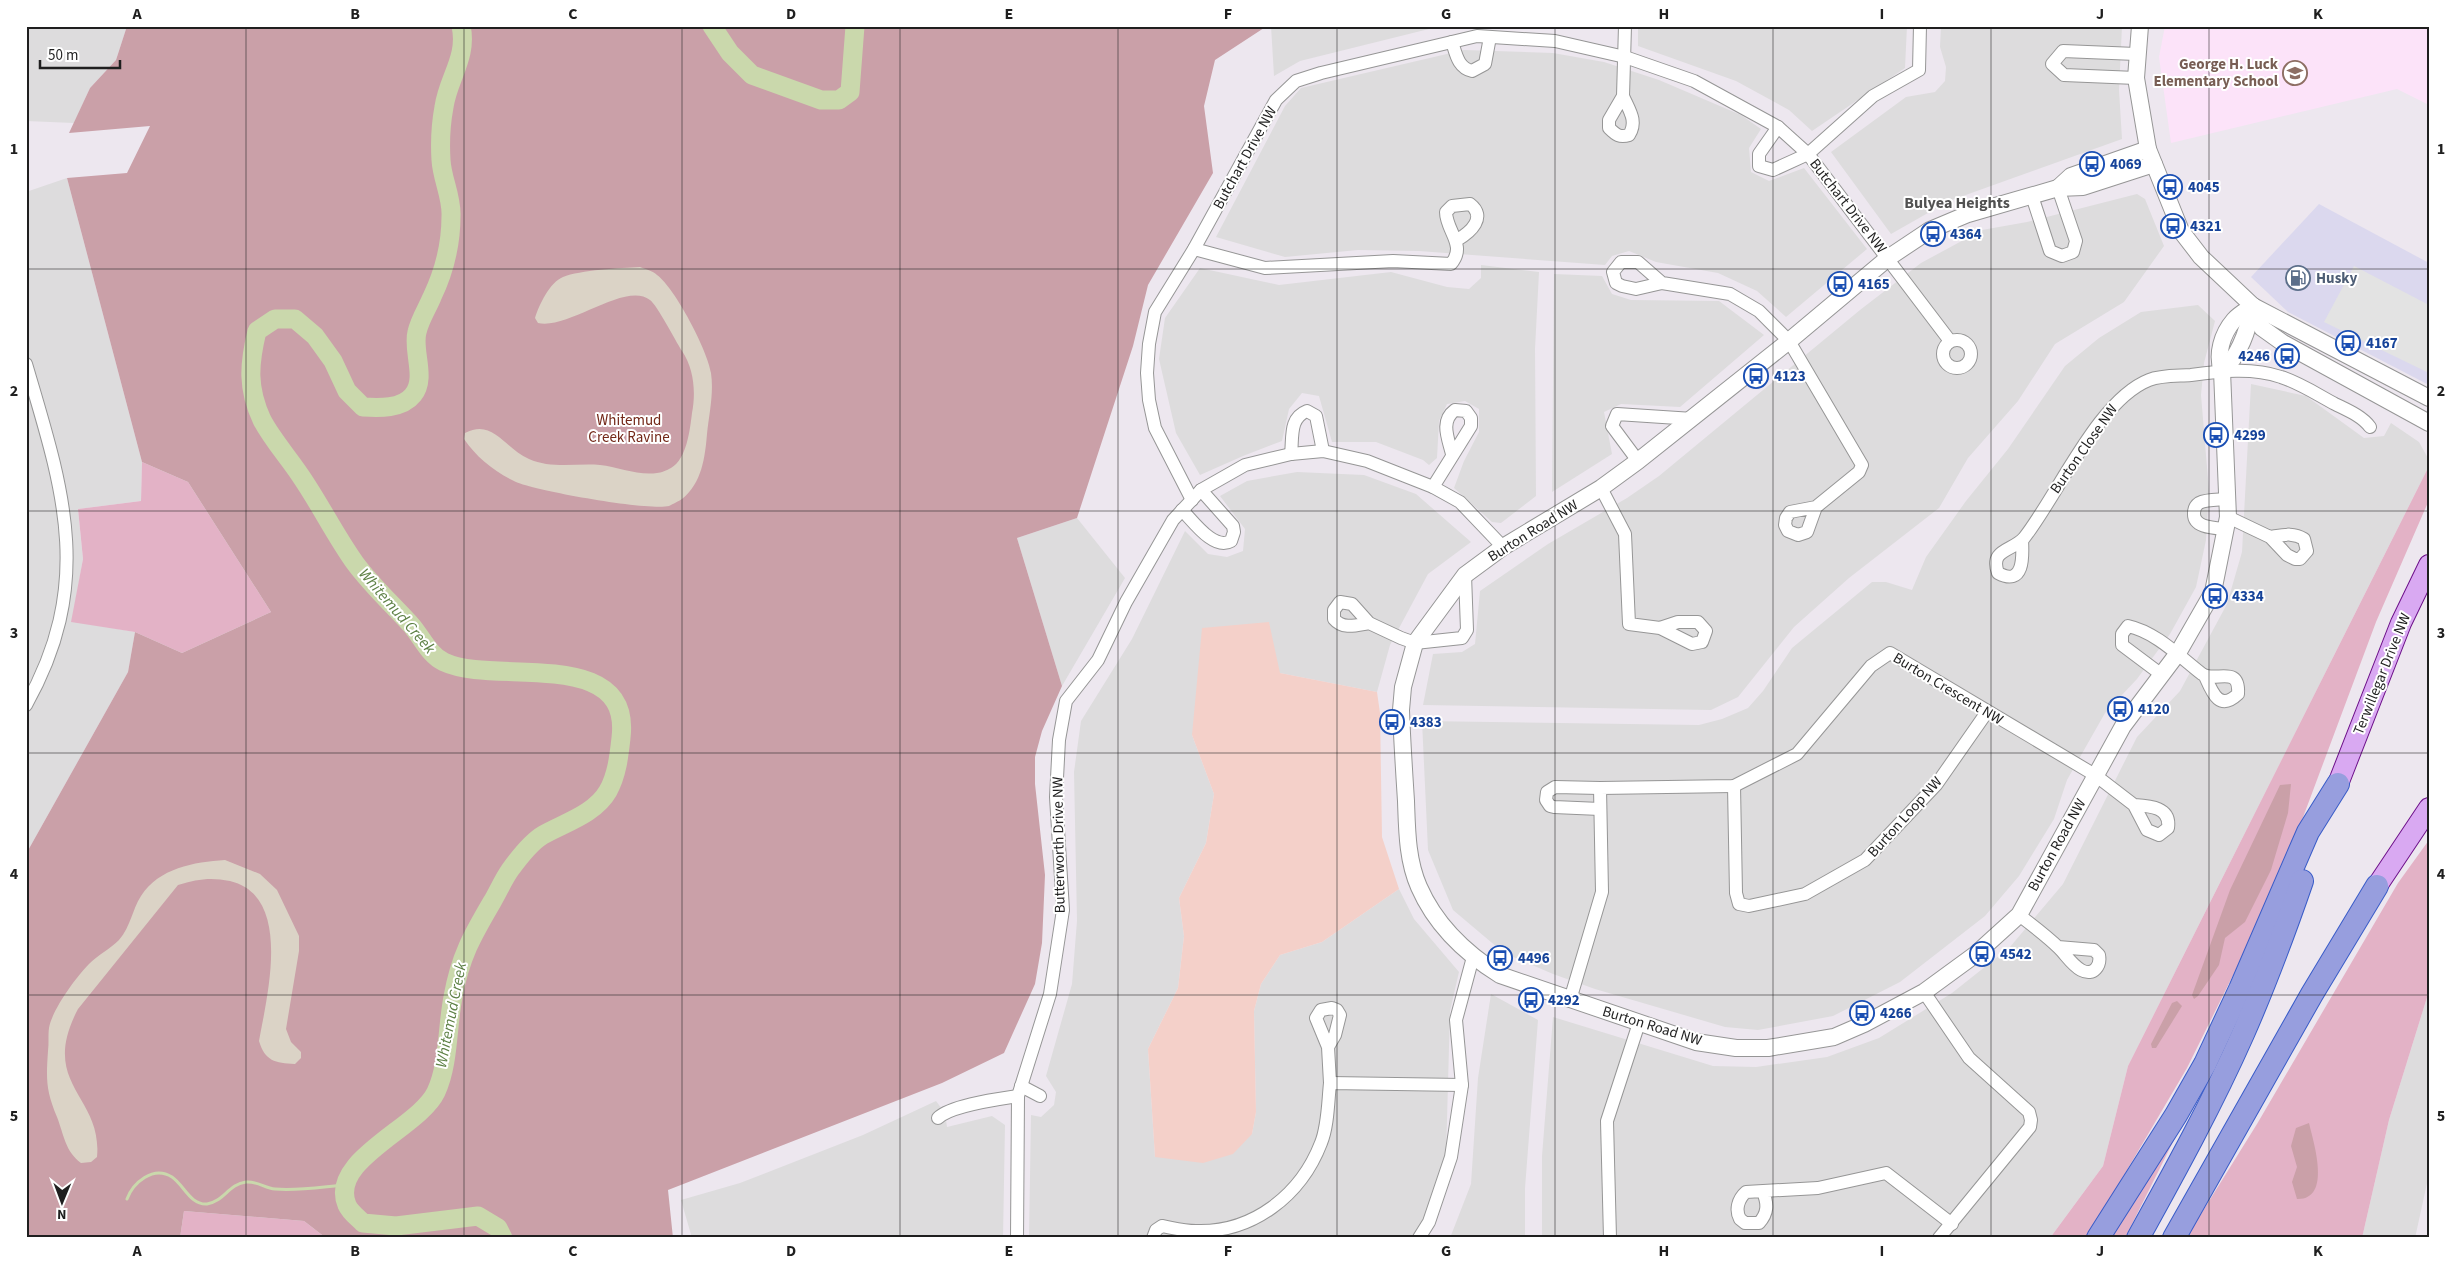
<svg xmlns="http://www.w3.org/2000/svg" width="2455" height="1264" viewBox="0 0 2455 1264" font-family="'Source Sans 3',sans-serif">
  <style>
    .residential { fill: #dddcdd }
    .commercial { fill: #dbd8ee }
    .education { fill: #fce3f9 }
    .grass { fill: #e3b2c6 }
    .forest { fill: #caa0a8 }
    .wetland { fill: #dbd3c6 }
    .park { fill: #f4d0c9 }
    .parking { fill: #e3e3e3 }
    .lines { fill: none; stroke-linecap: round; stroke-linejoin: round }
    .stream { stroke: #cad8ac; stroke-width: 3 }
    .river { stroke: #cad8ac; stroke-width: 19 }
    .minor-casing { stroke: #969696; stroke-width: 14 }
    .tertiary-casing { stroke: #969696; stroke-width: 18 }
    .primary-casing { stroke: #6d108a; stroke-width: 22 }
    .motorway-casing { stroke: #395cc8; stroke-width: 24 }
    .minor { stroke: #fff; stroke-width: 12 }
    .tertiary { stroke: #fff; stroke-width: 16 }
    .primary { stroke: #d9a9f2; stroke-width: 20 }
    .motorway { stroke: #979ede; stroke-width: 22 }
    .grid { fill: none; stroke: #1f1f1f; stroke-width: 1; stroke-opacity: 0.55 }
    .labels { text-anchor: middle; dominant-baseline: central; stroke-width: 4; stroke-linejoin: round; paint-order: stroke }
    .education-label { font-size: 15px; font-weight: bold; fill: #785e54; stroke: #fff; text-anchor: end }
    .street-label { font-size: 15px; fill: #1f1f1f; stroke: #fff }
    .transit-label { font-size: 15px; font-weight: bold; fill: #164399; stroke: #fff; text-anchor: start }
    .service-label { font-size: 15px; font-weight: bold; fill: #4e5e75; stroke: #fff; text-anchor: start }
    .park-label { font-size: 15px; fill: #732818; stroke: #fff }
    .neighbourhood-label { font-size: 16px; font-weight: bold; fill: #525252; stroke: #fff }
    .water-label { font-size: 16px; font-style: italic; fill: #5d8045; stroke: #fff }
    .neatline { fill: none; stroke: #1f1f1f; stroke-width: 2 }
    .grid-label { font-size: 16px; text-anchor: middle; font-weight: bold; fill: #1f1f1f }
  </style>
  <rect width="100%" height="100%" fill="#ede7ef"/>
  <g class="residential">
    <polygon points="26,26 127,26 116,60 90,88 74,123 26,121"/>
    <polygon points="1271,26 1441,26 1300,61 1274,76"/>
    <polygon points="1638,26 1907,26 1905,68 1812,131 1789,110 1736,81 1638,46"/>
    <polygon points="1941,26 2122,26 2119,90 2122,139 1949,201 1891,234 1831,152 1906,97 1935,92 1945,81 1946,67 1940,47"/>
    <polygon points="1464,50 1553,53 1604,62 1659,80 1741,115 1761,129 1749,148 1751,172 1769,181 1804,168 1867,249 1786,317 1757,291 1718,273 1656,262 1629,251 1612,256 1605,265 1419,251 1358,250 1285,257 1216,237 1285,106 1301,88"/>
    <polygon points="67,178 142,462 141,501 78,509 83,559 72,621 135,632 128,672 26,854 26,192"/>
    <polygon points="2137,194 2145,199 2164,246 2124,302 2055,344 2018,401 1968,458 1939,508 1849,578 1794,627 1738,697 1711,710 1423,705 1433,654 1462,652 1475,644 1480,591 1548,544 1627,498 1659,476 1860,310 1921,263 1982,230 2027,222"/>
    <polygon points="1481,265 1539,272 1535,349 1536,496 1501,523 1492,522 1454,488 1464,461 1479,432 1479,409 1465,401 1447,404 1439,421 1437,458 1429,465 1423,460 1376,442 1332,442 1319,396 1302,393 1289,409 1282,441 1243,456 1200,475 1176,433 1159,359 1165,318 1200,268 1279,285 1391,272 1447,287 1469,289 1481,278"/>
    <polygon points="1554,274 1602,276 1612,294 1631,300 1719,301 1764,335 1680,407 1621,404 1604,412 1612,454 1552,492"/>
    <polygon points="2198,305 2215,321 2204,363 2201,395 2209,491 2206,540 2196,587 2170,634 2137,679 2105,713 2067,780 2054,819 2019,876 1985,916 1900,982 1833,1016 1758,1030 1725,1027 1595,989 1553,974 1504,953 1453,910 1428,850 1422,721 1699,725 1722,719 1748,708 1763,691 1792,648 1872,582 1886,582 1912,590 1926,557 1966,501 2008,449 2065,366 2099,338 2141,312"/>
    <polygon points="2251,384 2306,396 2364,438 2384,436 2391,423 2419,442 2429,460 2429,466 2128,1066 2103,1166 2050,1238 1542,1238 1542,1156 1553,1017 1713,1066 1756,1067 1827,1057 1879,1038 1952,993 2010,947 2063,884 2137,737 2180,691 2227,604 2242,552"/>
    <polygon points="1297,472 1364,475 1416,494 1471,542 1428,574 1390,645 1377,692 1280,673 1192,735 1214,794 1206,843 1179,898 1184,936 1178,988 1148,1049 1155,1157 1252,1134 1256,1112 1254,1011 1261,984 1280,955 1322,942 1399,889 1414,919 1459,972 1450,1011 1446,1156 1433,1199 1413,1238 1029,1238 1031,1115 1041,1117 1054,1105 1056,1092 1046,1076 1072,984 1077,921 1074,772 1081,721 1132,639 1185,531 1208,554 1227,557 1243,551 1245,529 1220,496 1247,481"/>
    <polygon points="1077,518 1125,578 1062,686 1017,538"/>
    <polygon points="2429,991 2429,1174 2415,1238 2362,1238 2389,1120"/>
    <polygon points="1491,994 1538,1020 1525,1188 1525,1238 1450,1238 1471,1184 1478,1078"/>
    <polygon points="936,1101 945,1113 947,1127 992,1116 1005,1125 1003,1238 692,1238 681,1200 740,1183 863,1135"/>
  </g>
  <polygon class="commercial" points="2319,204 2429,263 2429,385 2288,312 2251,277"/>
  <polygon class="education" points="2165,26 2429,26 2429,105 2397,89 2171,143 2159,57"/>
  <g class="grass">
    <polygon points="142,462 188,482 271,612 182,653 135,632 71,622 83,559 78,509 141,501"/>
    <polygon points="2429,466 2429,500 2376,622 2299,828 2245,951 2187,1068 2087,1238 2050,1238 2103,1166 2128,1066"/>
    <polygon points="2429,840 2429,991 2389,1120 2362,1238 2186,1238 2257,1124 2398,883"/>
    <polygon points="2186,1116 2125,1238 2106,1238"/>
    <polygon points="184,1211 304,1221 326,1238 180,1238"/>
  </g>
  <g class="forest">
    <polygon points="127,26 1267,26 1215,60 1204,106 1213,173 1148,285 1133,346 1077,518 1017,538 1062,686 1042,731 1035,757 1035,784 1045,875 1042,943 1035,984 1004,1053 942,1083 668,1190 673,1238 326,1238 304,1221 184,1211 180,1238 26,1238 26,854 128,672 135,632 182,653 271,612 188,482 142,462 67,178 127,173 150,126 69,133 90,88 116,60"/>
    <polygon points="2291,784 2288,813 2271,870 2245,922 2225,938 2219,965 2198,996 2194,999 2192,995 2230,890 2280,785"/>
    <polygon points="2177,1001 2182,1006 2156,1048 2152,1048 2151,1044 2172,1003"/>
    <path d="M2309,1123C2314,1144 2332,1200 2297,1199L2292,1182L2297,1167L2291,1146L2296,1128Z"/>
  </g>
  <g class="wetland">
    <path d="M640,267C645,269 653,271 657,275C675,288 708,351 711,373C714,393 709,414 707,434C705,457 702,483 682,499C679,501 673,504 669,506C649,511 536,491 516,482C495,472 477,458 464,439L465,433C493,418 504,448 529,459C551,469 577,463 600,465C618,467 639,476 657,473C661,473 667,470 671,468C687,459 690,429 692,413C696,392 694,369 682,351C675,340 657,305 650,300C625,281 569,330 538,323L535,318C539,305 550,282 563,277C580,270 621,268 640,267Z"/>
    <path d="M225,860L260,874L277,890L299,936V951L286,1029L291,1042L301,1052V1058L295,1064C275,1063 265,1061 259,1041C267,996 293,896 230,881C211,877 197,879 178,885L78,1009C38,1085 103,1095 97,1157L91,1162L81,1163C65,1151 64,1135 57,1117C46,1090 46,1080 48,1051C49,1043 48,1035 49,1028C52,1010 76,977 89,964C98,955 110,949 119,940C131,926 132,910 141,896C159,868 194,862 225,860Z"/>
  </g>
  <polygon class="park" points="1269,622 1280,673 1377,692 1380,713 1382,837 1399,889 1322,942 1280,955 1261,984 1254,1011 1256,1112 1252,1134 1233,1154 1203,1163 1155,1157 1148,1049 1178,988 1184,936 1179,898 1206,843 1214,794 1192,735 1202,628"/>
  <polygon class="parking" points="2354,266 2429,305 2429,373 2324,322"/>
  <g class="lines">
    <path class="stream" d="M127,1199C133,1183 153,1165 172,1177C184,1185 190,1205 207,1204C223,1202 229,1184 246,1182C257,1181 265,1188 275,1189C298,1191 321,1187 344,1185"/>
    <g class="river">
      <path d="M461,26C468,57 448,78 444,107C441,123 440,144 441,160C442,179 452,197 451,216C451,243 444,272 432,297C427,309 420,319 417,332C412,351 427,378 413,395C402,409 379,408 363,407L347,391L333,361L315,336L295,319H275L257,331C249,364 247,388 262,420C272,439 288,457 300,475C320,504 335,535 355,563C372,586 393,605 412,626C422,638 430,656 444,662C494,686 632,645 621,738C619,756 617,775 608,791C595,814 564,823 543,835C531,842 518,859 510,870C503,880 498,892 492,902C472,936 460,957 453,997C447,1027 449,1064 436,1092C419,1128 328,1160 347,1205C350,1212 357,1217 363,1223L396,1226L478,1216L498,1228L503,1238"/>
      <polyline points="712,26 730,53 752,75 821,100 839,100 850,92 855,26"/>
    </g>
    <defs>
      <g id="minor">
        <path d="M1452,42C1456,54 1458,68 1472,71L1485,64L1490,37"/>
        <polyline points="2136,78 2064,75 2052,64 2063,51 2136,54"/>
        <path d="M1623,96C1629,110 1638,121 1629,135C1620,138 1616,135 1609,128V120L1623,96L1625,26"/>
        <polyline points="1778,127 1759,154 1759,166 1773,170 1808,154 1873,96 1919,70 1920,26"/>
        <polyline points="2032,196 2050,251 2062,256 2073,252 2076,241 2058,188"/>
        <path d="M1194,249L1265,268L1393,261L1451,264C1467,245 1446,231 1446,212L1452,206L1470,204C1487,217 1471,232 1457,240"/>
        <polyline points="1662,283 1636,289 1622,286 1616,283 1613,272 1621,262 1638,262 1662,283 1730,294 1759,311 1789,341 1862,465 1859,472 1816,507 1790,512 1786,518 1785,525 1788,531 1798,535 1807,532 1816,507"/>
        <circle cx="1957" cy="354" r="14"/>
        <path d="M26,364C63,489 95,582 26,705"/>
        <path d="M1291,454C1293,437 1289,418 1307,411L1316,416L1323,451"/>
        <polyline points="1638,461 1612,426 1617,414 1693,419"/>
        <path d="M1433,487L1471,426V418L1466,411L1455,410C1440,421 1448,438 1452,454"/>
        <polyline points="1601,488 1625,534 1629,624 1660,628 1692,644 1702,642 1706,631 1698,622 1678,622 1660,628"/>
        <polyline points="1192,500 1155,428 1149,400 1147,373 1149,344 1155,312 1194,249 1276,100 1296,81 1321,73 1477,36 1555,41 1625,57 1694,81 1778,127 1808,154 1950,341"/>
        <path d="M1182,510C1193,521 1214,551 1231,541L1234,532L1233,526L1201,490"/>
        <path d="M2228,517L2270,537L2287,555L2295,559H2300L2307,551L2304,539C2293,532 2283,535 2270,537"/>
        <path d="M2226,529C2215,528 2193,528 2194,513C2194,509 2196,505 2199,503C2207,499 2219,500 2227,499"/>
        <path d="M2022,540C2023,557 2024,587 1998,573C1989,549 2013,551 2024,538C2058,495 2098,400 2149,380C2161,375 2178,376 2191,375C2220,371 2252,367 2281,377C2300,383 2318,395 2335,404C2347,410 2362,416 2370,427"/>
        <path d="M1369,623C1357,625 1343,630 1334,619V610L1340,602L1352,604L1369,623L1401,638L1415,643L1462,638L1467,630L1465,575"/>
        <path d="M2162,675L2122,645V634L2128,626C2156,632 2180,657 2202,674C2215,683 2240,664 2238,694C2219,712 2212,692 2205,676"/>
        <polyline points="1734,786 1736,893 1739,904 1749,906 1805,894 1865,860 1936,785 1987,712"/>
        <polyline points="1600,809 1554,807 1550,806 1546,800 1547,792 1555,787 1600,788"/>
        <path d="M2019,915C2032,925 2047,936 2059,948C2066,955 2072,965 2081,970C2094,977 2101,965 2099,955L2094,950L2058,947"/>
        <polyline points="1924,992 1969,1058 2029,1112 2031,1120 2030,1127 1939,1238"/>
        <path d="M1570,1000L1602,892L1600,788L1734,786L1797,754L1871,666L1890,653L2095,775L2134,805L2147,830L2159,835L2168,828C2171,807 2150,806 2134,805"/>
        <polyline points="1328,1047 1316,1018 1321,1010 1332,1008 1337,1010 1340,1015 1335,1035 1328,1047 1330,1083"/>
        <polyline points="1021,1086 1040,1096"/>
        <path d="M938,1118C951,1105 999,1099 1018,1096"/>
        <path d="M1763,1192C1768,1204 1768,1213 1759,1223H1745L1740,1219C1735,1210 1738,1199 1746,1192L1818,1188L1886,1173L1952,1224"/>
        <polyline points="1017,1238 1018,1096 1050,994 1063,910 1056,797 1059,740 1066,701 1098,660 1126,602 1173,520 1201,490 1245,465 1291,454 1323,451 1367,461 1433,487 1460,502 1503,547"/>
        <path d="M1153,1238L1156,1230L1162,1226C1173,1228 1184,1231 1196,1231C1253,1233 1301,1195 1321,1143C1328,1126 1328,1102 1330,1083L1462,1085"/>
        <polyline points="1419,1238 1429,1222 1451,1157 1462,1085 1456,1020 1473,957"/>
        <polyline points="1610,1238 1607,1121 1639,1023"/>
      </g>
      <g id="tertiary">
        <polyline points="2140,26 2136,78 2148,149 2181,231 2201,257 2253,306 2429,398"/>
        <path d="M2154,164L2083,187L2058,188L1968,214L1930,230L1888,258L1789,341L1638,461L1601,488L1503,547L1465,575L1415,643L1403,687L1401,710C1402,740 1404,770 1406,801C1407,829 1407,860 1419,887C1436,926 1465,953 1500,975L1696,1042L1736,1048H1768L1834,1037L1864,1024L1924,992L1976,954L2019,915L2123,726L2178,653L2213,592L2228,517L2222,371C2216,354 2222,334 2234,320C2239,314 2247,310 2253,306"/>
        <polyline points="2058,188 2071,176 2148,149"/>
        <polyline points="2253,306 2262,328 2283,343 2429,423"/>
        <path d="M2222,371C2240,356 2248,329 2253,306"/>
      </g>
      <g id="primary">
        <polyline points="2338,784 2401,623 2429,565"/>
        <polyline points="2377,886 2429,808"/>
      </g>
      <g id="motorway">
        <polyline points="2098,1238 2176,1115 2205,1064 2240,989 2308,832 2338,784"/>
        <path d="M2138,1238C2175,1171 2212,1104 2243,1034C2265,984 2284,933 2302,881"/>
        <polyline points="2174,1238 2312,994 2377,886"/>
      </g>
    </defs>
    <use href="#minor" class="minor-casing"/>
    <use href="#tertiary" class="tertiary-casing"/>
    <use href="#primary" class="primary-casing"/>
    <use href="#motorway" class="motorway-casing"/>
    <use href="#minor" class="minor"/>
    <use href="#tertiary" class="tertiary"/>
    <use href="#primary" class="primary"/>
    <use href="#motorway" class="motorway"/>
  </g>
  <path class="grid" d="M246,26V1238M464,26V1238M682,26V1238M900,26V1238M1118,26V1238M1337,26V1238M1555,26V1238M1773,26V1238M1991,26V1238M2209,26V1238M26,269H2429M26,511H2429M26,753H2429M26,995H2429"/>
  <defs>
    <symbol id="school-ring" viewBox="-11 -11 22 22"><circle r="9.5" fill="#fff" stroke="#8d6e63" stroke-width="1.5"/><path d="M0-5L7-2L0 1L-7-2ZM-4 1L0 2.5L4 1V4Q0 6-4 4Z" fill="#8d6e63"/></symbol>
    <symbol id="bus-ring" viewBox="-11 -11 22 22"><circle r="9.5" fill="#fff" stroke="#1a4fb4" stroke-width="1.5"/><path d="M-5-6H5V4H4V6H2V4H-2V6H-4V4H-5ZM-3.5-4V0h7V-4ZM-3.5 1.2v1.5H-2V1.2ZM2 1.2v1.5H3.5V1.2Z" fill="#1a4fb4"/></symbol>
    <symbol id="fuel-ring" viewBox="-11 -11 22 22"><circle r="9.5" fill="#fff" stroke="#5c6f8a" stroke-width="1.5"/><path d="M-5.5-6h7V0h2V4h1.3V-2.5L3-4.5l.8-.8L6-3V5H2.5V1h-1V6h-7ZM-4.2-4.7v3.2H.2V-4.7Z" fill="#5c6f8a"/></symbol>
  </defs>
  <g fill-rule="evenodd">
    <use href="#school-ring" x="2281" y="59" width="28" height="28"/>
    <use href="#bus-ring" x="2078" y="150" width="28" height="28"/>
    <use href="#bus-ring" x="2156" y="173" width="28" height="28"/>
    <use href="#bus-ring" x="2159" y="212" width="28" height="28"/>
    <use href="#bus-ring" x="1919" y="220" width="28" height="28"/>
    <use href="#fuel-ring" x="2284" y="264" width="28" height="28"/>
    <use href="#bus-ring" x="1826" y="270" width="28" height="28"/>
    <use href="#bus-ring" x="2334" y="329" width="28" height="28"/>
    <use href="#bus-ring" x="2273" y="342" width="28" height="28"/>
    <use href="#bus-ring" x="1742" y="362" width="28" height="28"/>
    <use href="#bus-ring" x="2202" y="421" width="28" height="28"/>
    <use href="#bus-ring" x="2201" y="582" width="28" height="28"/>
    <use href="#bus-ring" x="2106" y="695" width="28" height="28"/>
    <use href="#bus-ring" x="1378" y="708" width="28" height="28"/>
    <use href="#bus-ring" x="1968" y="940" width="28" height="28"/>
    <use href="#bus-ring" x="1486" y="944" width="28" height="28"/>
    <use href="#bus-ring" x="1517" y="986" width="28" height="28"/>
    <use href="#bus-ring" x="1848" y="999" width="28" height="28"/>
  </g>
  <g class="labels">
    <g class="education-label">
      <text x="2278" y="64">George H. Luck<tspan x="2278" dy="17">Elementary School</tspan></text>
    </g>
    <g class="street-label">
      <text transform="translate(1245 158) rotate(-61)">Butchart Drive NW</text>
      <text transform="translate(1848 206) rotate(52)">Butchart Drive NW</text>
      <text transform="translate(2084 449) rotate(-55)">Burton Close NW</text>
      <text transform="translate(1533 531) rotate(-32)">Burton Road NW</text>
      <text transform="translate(2382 674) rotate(-68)">Terwillegar Drive NW</text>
      <text transform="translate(1948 689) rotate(31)">Burton Crescent NW</text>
      <text transform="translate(1905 817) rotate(-48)">Burton Loop NW</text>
      <text transform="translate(1059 845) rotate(-91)">Butterworth Drive NW</text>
      <text transform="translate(2057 845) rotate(-61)">Burton Road NW</text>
      <text transform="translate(1652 1026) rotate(17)">Burton Road NW</text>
    </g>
    <g class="transit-label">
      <text x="2110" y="164">4069</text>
      <text x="2188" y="187">4045</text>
      <text x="2190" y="226">4321</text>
      <text x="1950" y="234">4364</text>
      <text x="1858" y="284">4165</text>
      <text x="2366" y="343">4167</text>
      <text x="2270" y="356" text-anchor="end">4246</text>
      <text x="1774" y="376">4123</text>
      <text x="2234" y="435">4299</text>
      <text x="2232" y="596">4334</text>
      <text x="2138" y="709">4120</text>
      <text x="1410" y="722">4383</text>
      <text x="2000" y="954">4542</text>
      <text x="1518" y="958">4496</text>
      <text x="1548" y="1000">4292</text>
      <text x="1880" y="1013">4266</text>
    </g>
    <g class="service-label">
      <text x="2316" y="278">Husky</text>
    </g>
    <g class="park-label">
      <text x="629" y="420">Whitemud<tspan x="629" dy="17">Creek Ravine</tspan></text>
    </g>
    <g class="neighbourhood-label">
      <text x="1957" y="203">Bulyea Heights</text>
    </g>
    <g class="water-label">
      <text transform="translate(397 611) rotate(49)">Whitemud Creek</text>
      <text transform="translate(451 1015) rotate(-79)">Whitemud Creek</text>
    </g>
  </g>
  <rect width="2455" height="1264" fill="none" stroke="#ffffff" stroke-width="55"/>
  <g transform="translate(62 1202) rotate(181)" stroke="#ffffff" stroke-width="4" paint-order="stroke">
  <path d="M0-4L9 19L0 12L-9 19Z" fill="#1f1f1f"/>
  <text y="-8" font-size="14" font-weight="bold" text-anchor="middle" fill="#1f1f1f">N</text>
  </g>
  <path d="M40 60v8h80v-8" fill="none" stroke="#1f1f1f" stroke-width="2.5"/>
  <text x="48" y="60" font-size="15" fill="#1f1f1f" stroke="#ffffff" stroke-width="4" paint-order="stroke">50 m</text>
  <rect x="28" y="28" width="2400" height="1208" class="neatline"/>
  <g class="grid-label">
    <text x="137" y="19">A</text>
    <text x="355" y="19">B</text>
    <text x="573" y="19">C</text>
    <text x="791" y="19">D</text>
    <text x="1009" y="19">E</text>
    <text x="1228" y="19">F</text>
    <text x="1446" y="19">G</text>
    <text x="1664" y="19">H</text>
    <text x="1882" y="19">I</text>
    <text x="2100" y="19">J</text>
    <text x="2318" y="19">K</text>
    <text x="14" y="154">1</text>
    <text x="2441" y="154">1</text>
    <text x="14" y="396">2</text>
    <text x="2441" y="396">2</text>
    <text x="14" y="638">3</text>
    <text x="2441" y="638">3</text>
    <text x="14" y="879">4</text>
    <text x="2441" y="879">4</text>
    <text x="14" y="1121">5</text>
    <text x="2441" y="1121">5</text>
    <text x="137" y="1256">A</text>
    <text x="355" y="1256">B</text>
    <text x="573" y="1256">C</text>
    <text x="791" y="1256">D</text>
    <text x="1009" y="1256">E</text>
    <text x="1228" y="1256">F</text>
    <text x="1446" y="1256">G</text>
    <text x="1664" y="1256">H</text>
    <text x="1882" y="1256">I</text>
    <text x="2100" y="1256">J</text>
    <text x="2318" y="1256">K</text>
  </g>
</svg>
